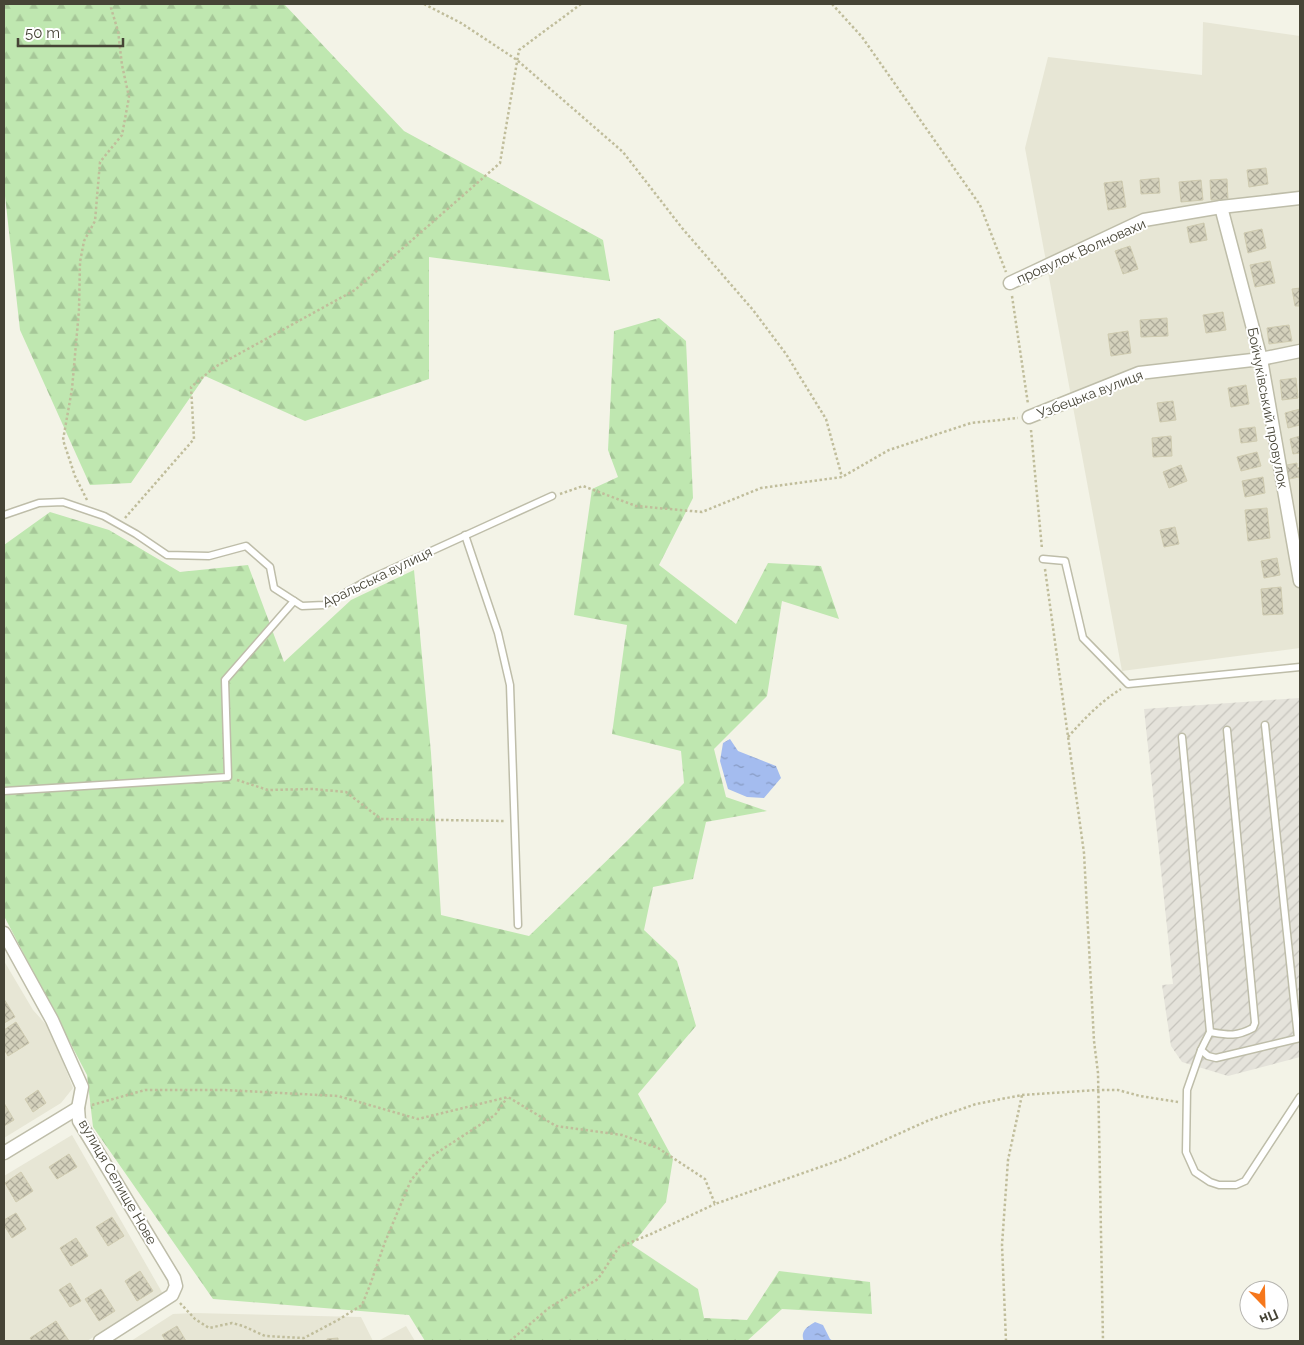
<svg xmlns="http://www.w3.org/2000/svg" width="1304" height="1345" viewBox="0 0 1304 1345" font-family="Raleway,sans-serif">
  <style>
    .residential { fill: #e7e6d5 }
    .industrial { fill: url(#industrial-furrows) }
    .forest { fill: url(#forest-firs) }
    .water { fill: url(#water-ripples) }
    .building { fill: url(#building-cross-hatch); stroke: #cfcbb0 }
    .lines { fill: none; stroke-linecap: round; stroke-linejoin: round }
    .service-casing { stroke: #bebda9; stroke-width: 9 }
    .minor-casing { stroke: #bebda9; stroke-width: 15 }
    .path { stroke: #c0bd9b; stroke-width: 2.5; stroke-dasharray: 2.5 2.5; stroke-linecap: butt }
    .service { stroke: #fff; stroke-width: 6 }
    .minor { stroke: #fff; stroke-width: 12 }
    .labels { text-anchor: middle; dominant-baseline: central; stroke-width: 4; stroke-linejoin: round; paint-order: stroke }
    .street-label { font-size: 14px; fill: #464436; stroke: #fff }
  </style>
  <defs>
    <pattern id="industrial-furrows" width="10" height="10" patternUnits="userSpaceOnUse" patternTransform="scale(1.25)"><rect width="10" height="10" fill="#e5e3db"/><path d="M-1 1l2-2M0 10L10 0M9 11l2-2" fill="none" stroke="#c6c4bd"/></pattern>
    <pattern id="forest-firs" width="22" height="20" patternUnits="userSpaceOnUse" patternTransform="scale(1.25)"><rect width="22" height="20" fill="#bfe7b0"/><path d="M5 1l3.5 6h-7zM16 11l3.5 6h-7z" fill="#a6c798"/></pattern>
    <pattern id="water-ripples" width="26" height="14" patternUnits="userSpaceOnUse" patternTransform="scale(1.25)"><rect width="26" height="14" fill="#a4bcef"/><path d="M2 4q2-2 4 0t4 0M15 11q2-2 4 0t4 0" fill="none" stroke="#879ac2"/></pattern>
    <pattern id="building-cross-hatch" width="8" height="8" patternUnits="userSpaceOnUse" patternTransform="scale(1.25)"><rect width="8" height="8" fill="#d4d1bc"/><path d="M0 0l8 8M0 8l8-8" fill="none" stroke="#aeab9a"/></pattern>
  </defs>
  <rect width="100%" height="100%" fill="#f3f3e7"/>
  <g class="residential">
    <polygon points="1203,22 1300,36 1300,648 1122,671 1025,148 1048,57 1202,75"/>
    <polygon points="4,961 33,1010 50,1029 73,1088 61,1103 4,1138"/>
    <polygon points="72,1135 163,1294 87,1341 4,1341 4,1176"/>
    <polygon points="194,1313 361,1317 373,1341 131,1341 173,1314"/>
    <polygon points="406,1326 415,1341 378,1341"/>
  </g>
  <polygon class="industrial" points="1300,698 1300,1057 1228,1076 1182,1062 1171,1046 1162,985 1173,984 1144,709"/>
  <g class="forest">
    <polygon points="4,4 284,4 404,131 603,240 610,281 429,257 429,379 305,421 205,376 131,483 90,485 20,330 4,187"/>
    <polygon points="659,318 686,341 693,498 659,565 736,624 768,563 821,566 839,619 782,601 767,696 714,749 726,797 767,811 706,822 693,879 653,887 644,930 677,961 696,1026 638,1094 673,1159 666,1202 632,1245 698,1289 704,1318 747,1320 779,1271 870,1282 872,1314 782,1309 747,1341 425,1341 409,1315 213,1299 93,1127 87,1075 4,916 4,545 50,512 109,530 180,572 248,565 284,662 351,600 414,570 431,753 441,915 529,936 626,842 684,783 681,751 612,734 627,625 574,615 592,489 618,477 608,450 614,331"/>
  </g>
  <g class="water">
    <polygon points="730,739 738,751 776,766 781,778 764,798 747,797 728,789 720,761 723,743"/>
    <path d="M815,1322L823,1325L830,1339L833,1341H804C800,1331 807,1327 815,1322Z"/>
  </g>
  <g class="building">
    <polygon points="1266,168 1268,184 1249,187 1247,170"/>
    <polygon points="1159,178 1160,193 1141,194 1140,180"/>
    <polygon points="1227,179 1228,200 1211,200 1210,180"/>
    <polygon points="1201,180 1203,200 1181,202 1179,182"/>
    <polygon points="1122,181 1126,207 1108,210 1104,183"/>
    <polygon points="1204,223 1207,240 1190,243 1187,227"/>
    <polygon points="1262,229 1266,248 1248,253 1244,233"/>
    <polygon points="1130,246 1138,269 1123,274 1115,251"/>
    <polygon points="1270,261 1275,283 1255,287 1250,265"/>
    <polygon points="1300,288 1300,306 1295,306 1292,289"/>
    <polygon points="1223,312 1226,330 1206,333 1203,315"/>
    <polygon points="1167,318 1168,336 1141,337 1140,320"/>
    <polygon points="1289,325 1292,341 1269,344 1267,328"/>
    <polygon points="1128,331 1131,353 1111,356 1108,334"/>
    <polygon points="1296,378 1298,398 1282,400 1280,380"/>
    <polygon points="1246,385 1249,404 1231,407 1228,388"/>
    <polygon points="1173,401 1176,420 1160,422 1157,403"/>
    <polygon points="1300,409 1300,425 1288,428 1285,413"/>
    <polygon points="1255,427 1257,441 1241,443 1239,429"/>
    <polygon points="1171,436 1172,456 1153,457 1152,438"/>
    <polygon points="1300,436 1300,453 1293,454 1290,439"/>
    <polygon points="1257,452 1261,466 1241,471 1237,457"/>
    <polygon points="1297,463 1297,468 1300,467 1300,485 1299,477 1284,480 1282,466"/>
    <polygon points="1181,465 1187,481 1169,488 1163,472"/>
    <polygon points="1263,477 1265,493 1245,497 1242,481"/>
    <polygon points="1267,508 1270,538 1248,541 1245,510"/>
    <polygon points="1175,527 1179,544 1164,547 1160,530"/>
    <polygon points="1277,558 1280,575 1264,578 1261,561"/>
    <polygon points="1281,587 1283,614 1263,615 1261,589"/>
    <polygon points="4,999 15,1017 4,1023"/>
    <polygon points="16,1022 29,1043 8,1056 4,1049 4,1030"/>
    <polygon points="38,1090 46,1103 33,1112 25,1099"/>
    <polygon points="4,1103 14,1120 4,1126"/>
    <polygon points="69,1154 77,1167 57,1179 49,1167"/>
    <polygon points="21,1172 33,1191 16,1202 5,1183"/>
    <polygon points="16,1213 26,1229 12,1238 4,1225 4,1220"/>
    <polygon points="112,1217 124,1236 108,1246 96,1227"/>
    <polygon points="76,1238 88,1256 71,1266 60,1248"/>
    <polygon points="140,1271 153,1291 137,1301 125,1281"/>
    <polygon points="70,1283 81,1301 70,1307 59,1290"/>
    <polygon points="101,1289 115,1311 99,1321 85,1299"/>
    <polygon points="56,1321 69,1341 32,1341 30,1338"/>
    <polygon points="177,1326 186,1341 166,1341 162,1335"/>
    <polygon points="338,1338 338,1341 327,1341 327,1339"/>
  </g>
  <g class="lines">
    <defs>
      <g id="service">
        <polyline points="4,515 39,503 63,502 104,516 136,534 167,555 209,556 246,546 270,567 274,588 302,606 324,605 370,579 552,496"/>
        <polyline points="465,535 498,633 510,685 518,925"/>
        <polyline points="1043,559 1065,561 1083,638 1128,684 1300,667"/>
        <polyline points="1265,725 1298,1038"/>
        <polyline points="1182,737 1210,1032 1201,1050 1208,1056 1216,1058 1300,1038"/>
        <polyline points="4,791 228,777 225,680 294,601"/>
        <path d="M1210,1032C1228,1035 1236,1037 1253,1028L1255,1023L1227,730"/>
        <polyline points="1201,1050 1187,1090 1186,1152 1195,1172 1210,1182 1219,1185 1236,1185 1245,1181 1300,1097"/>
      </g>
      <g id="minor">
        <polyline points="1221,207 1261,359 1300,581"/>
        <polyline points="1010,283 1144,220 1221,207 1300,198"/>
        <polyline points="1029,417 1139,373 1261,359 1300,351"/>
        <polyline points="4,933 52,1020 82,1087 78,1108 79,1121 174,1278 176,1286 172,1295 100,1341"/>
        <polyline points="4,1153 78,1108"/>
      </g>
    </defs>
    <use href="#service" class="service-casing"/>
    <use href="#minor" class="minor-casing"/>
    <g class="path">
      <polyline points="424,4 461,23 517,60 623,152 682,228 753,310 786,354 826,419 842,477"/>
      <polyline points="832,4 862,37 980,205 1006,272"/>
      <polyline points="1012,296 1028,404"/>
      <polyline points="1031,430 1042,549"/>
      <polyline points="560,494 583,486 636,506 702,512 761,488 842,477 889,450 971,423 1018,418"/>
      <polyline points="87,500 75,476 63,440 72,389 79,310 80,262 84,241 95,221 100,162 122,135 129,97 122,65 118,31 111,8 111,4"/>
      <polyline points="125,518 194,439 191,387 215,367 355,290 500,163 519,50 581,4"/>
      <polyline points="1045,569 1084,853 1094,1041 1098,1073 1103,1341"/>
      <path d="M1068,737C1084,719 1100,702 1121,689"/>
      <polyline points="237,780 268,790 312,789 346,792 381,819 505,821"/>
      <polyline points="92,1105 145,1090 225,1090 338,1096 418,1119 508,1097 556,1126 622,1135 658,1148 705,1179 715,1204 843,1159 927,1121 976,1104 1022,1095 1097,1090 1118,1090 1140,1096 1178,1102"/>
      <polyline points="180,1303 195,1319 209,1328 232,1323 243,1326 265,1336 304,1338 338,1320 362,1305 370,1285 385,1242 411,1180 432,1156 495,1115 507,1098"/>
      <polyline points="510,1341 550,1307 598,1279 619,1247 651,1234 715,1204"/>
      <polyline points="1006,1341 1002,1245 1008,1160 1022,1095"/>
    </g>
    <use href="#service" class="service"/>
    <use href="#minor" class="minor"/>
  </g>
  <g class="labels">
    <g class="street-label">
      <text transform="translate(1081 251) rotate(-24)">провулок Волновахи</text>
      <text transform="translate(1090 394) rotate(-21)">Узбецька вулиця</text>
      <text transform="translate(1268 408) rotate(79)">Бойчуківський провулок</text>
      <text transform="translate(377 577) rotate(-26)">Аральська вулиця</text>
      <text transform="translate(118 1182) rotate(60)">вулиця Селище Нове</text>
    </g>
  </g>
  <rect width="1304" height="1345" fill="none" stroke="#464436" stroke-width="10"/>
  <g transform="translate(1264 1305) rotate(157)"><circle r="24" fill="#ffffff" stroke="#b5b4af"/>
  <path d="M0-4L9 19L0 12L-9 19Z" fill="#f6771b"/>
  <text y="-8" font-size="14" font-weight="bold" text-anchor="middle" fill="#464436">Пн</text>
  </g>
  <path d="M18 38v8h105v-8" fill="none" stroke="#464436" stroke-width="2.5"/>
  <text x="25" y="38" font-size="15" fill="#464436" stroke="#ffffff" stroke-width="4" paint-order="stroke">50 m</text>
</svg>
